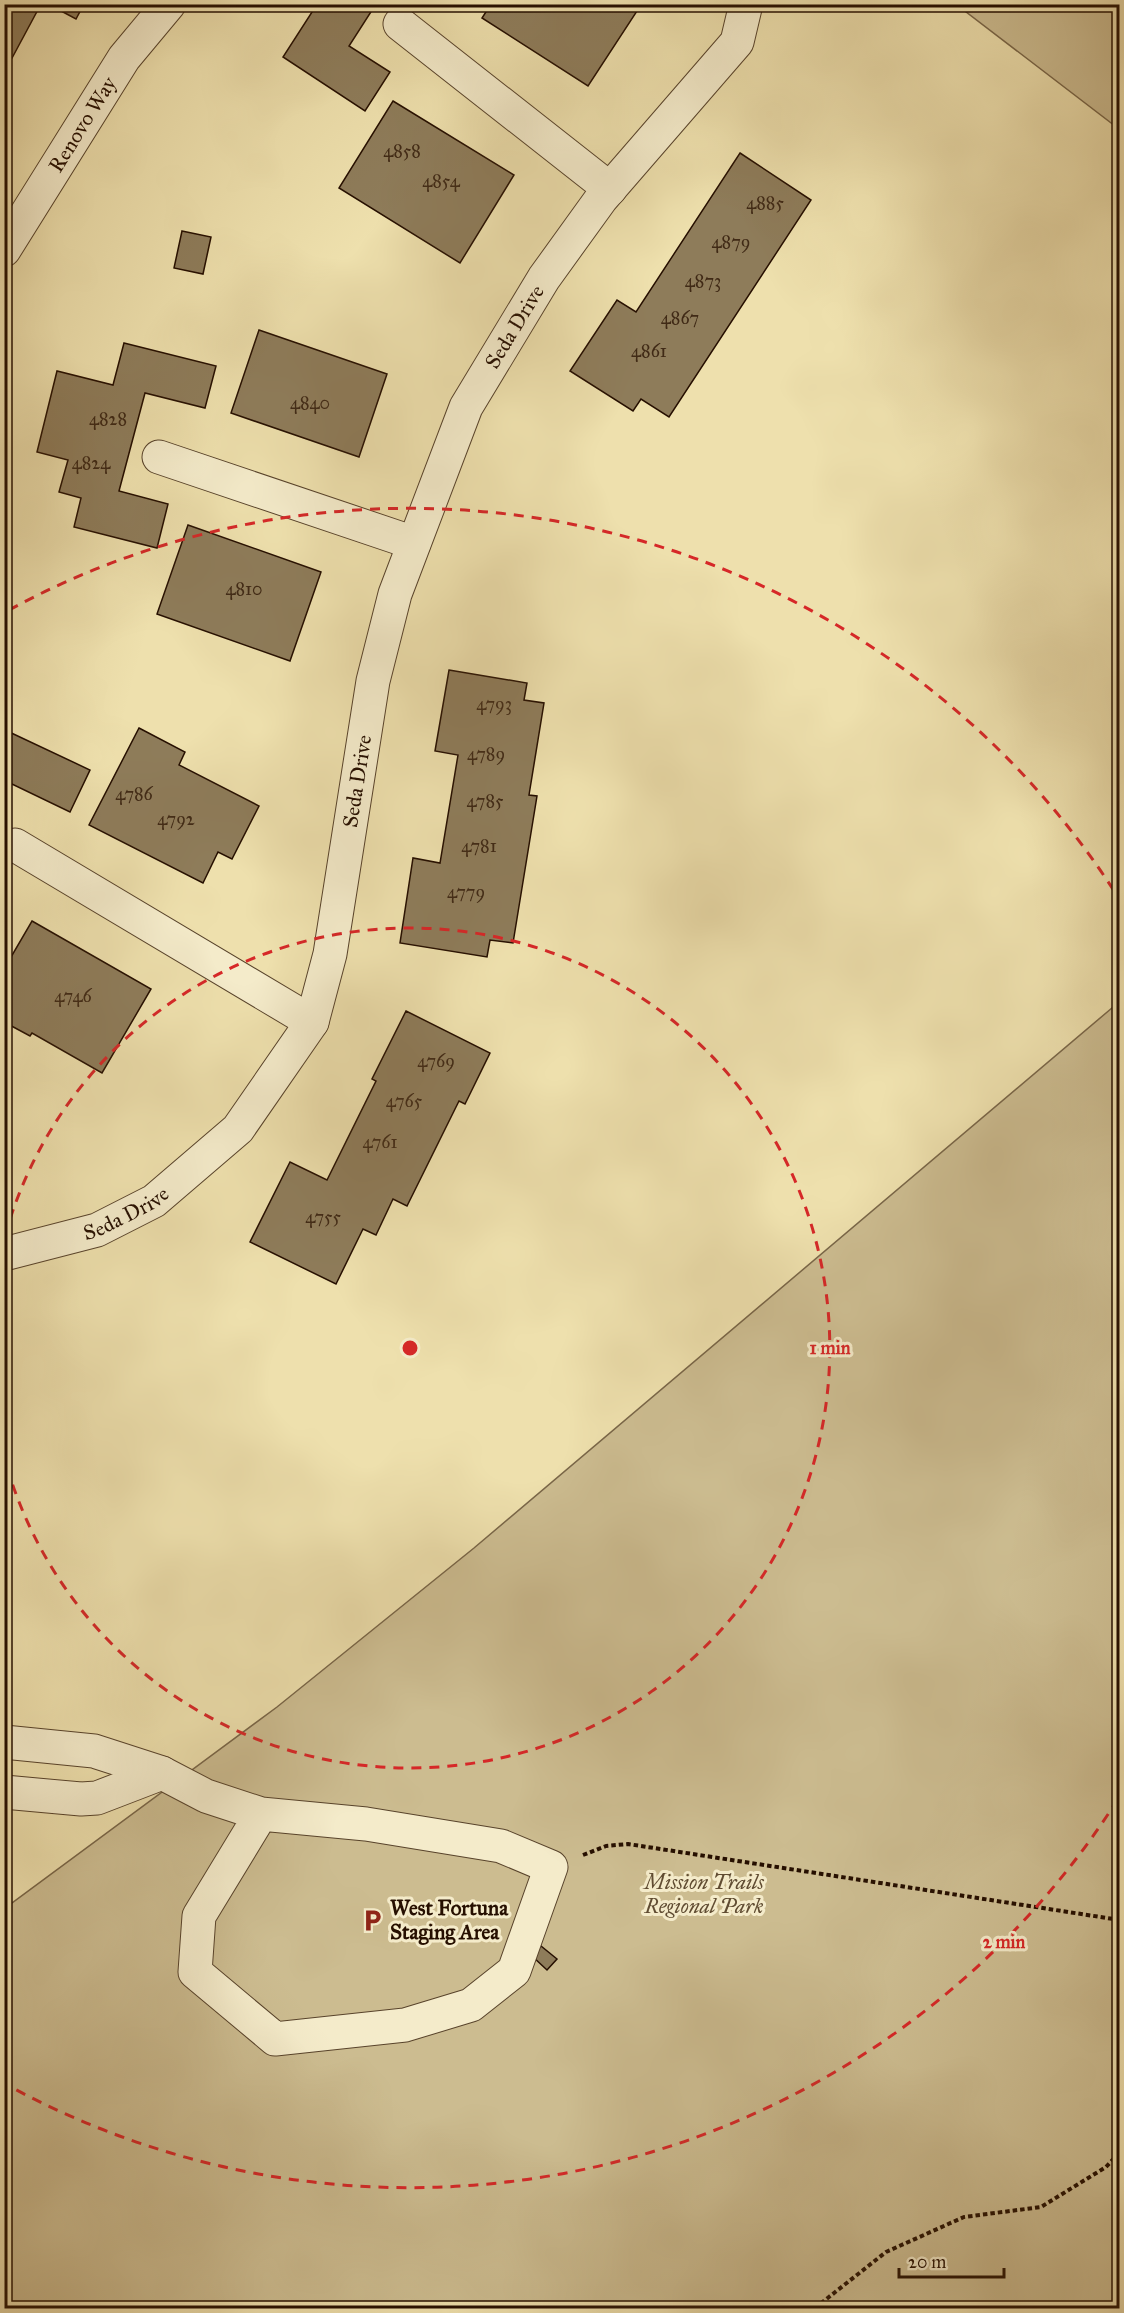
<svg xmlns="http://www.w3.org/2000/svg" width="1124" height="2313" viewBox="0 0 1124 2313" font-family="'IM FELL Great Primer',serif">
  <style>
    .green { fill: #ccbc90; stroke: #796648; stroke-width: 1.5 }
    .building { fill: #8e7c5a; stroke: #260f00; stroke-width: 1.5 }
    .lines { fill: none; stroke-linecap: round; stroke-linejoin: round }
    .minor-casing { stroke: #58432b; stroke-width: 35 }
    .path { stroke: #260f00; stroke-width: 4; stroke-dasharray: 4.5 3; stroke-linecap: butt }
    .minor { stroke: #f4ebca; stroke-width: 33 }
    .ring { fill: none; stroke: #d62828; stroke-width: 3; stroke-dasharray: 10 8 }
    .labels { text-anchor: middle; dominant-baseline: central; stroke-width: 6; stroke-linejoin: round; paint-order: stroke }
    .number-label { font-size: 18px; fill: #402a16 }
    .street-label { font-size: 21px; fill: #260f00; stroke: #f4ebca }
    .park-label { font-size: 21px; font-style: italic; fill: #604c32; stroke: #f4ebca }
    .poi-label { font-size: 21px; font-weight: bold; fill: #260f00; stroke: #f4ebca; text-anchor: start }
    .centre { fill: #d62828; stroke: #f4ebca; stroke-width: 3 }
    .ring-label { font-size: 18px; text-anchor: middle; font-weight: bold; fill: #d62828; stroke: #f4ebca; stroke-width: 6; stroke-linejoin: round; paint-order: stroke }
  </style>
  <rect width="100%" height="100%" fill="#eee0ad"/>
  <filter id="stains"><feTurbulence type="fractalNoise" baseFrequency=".00333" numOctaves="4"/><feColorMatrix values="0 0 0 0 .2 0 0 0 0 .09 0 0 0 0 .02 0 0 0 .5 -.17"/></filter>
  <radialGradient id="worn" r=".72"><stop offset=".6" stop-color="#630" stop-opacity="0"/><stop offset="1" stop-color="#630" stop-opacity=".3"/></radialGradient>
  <g class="green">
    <polygon points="957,5 1119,5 1119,129"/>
    <polygon points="1119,1002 1119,2308 5,2308 4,1909 277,1707 474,1548"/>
  </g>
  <g class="building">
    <polygon points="4,4 41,4 4,73"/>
    <polygon points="48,4 84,4 76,19"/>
    <polygon points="306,4 376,4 349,46 390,72 365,111 283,57 314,9"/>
    <polygon points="491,4 634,4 639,8 588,86 482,18"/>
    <polygon points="393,101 514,175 460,263 339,188"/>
    <polygon points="740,153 811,200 669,417 641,399 633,411 570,371 617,300 636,312"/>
    <polygon points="182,231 211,237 203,274 174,268"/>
    <polygon points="259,330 387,374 359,457 231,413"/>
    <polygon points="124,343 216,366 205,408 145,393 119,491 168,504 157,548 74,527 81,498 59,492 68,460 37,452 57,371 113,385"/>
    <polygon points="188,525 321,572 290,661 157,614"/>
    <polygon points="449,670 527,683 524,700 544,703 529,795 537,796 513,943 490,940 487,957 400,943 413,858 440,863 458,755 435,751"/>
    <polygon points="139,728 185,752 179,765 259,806 232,859 218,852 203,883 89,825"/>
    <polygon points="5,730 90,770 70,812 12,784 4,799"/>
    <polygon points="4,899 11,903 4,916"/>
    <polygon points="32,921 151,989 102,1073 32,1033 30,1036 4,1022 4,969"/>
    <polygon points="406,1011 490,1053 465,1104 459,1101 407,1206 393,1199 376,1235 363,1229 336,1284 250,1242 290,1162 327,1180 376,1081 372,1079"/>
    <polygon points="541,1946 557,1959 547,1970 532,1956"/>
  </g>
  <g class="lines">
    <defs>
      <g id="minor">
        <polyline points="400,24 610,189"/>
        <path id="s1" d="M4,250L124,58L169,4"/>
        <polyline points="159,457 414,543"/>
        <polyline points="15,845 312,1022"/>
        <path id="s2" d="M4,1254L97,1230L154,1201L238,1129L312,1022L330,954L373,681L395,594L466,407L544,278L601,199L737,42L746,4"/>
        <polyline points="4,1742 94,1751 162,1773 206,1796 261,1814 366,1824 501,1846 551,1867 514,1971 471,2005 405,2025 275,2039 195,1972 199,1916 261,1814"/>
        <polyline points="4,1792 81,1799 97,1798 162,1773"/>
      </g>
    </defs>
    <use href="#minor" class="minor-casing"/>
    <g class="path">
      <polyline points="583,1855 606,1846 628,1844 1120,1920"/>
      <polyline points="815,2308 886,2252 964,2217 1041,2207 1106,2167 1120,2152"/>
    </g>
    <use href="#minor" class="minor"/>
  </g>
  <g class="ring">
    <path d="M5 1236A420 420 0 1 1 5 1460"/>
    <path d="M1118 1799A840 840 0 0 1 9 2086M9 610A840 840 0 0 1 1118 897"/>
  </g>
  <defs>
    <symbol id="parking-bare" viewBox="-9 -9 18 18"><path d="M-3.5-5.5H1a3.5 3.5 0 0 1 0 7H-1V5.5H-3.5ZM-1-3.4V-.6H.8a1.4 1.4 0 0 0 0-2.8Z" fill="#8f2418" stroke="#f4ebca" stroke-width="2.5" paint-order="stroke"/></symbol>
  </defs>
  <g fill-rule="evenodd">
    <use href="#parking-bare" x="356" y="1904" width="33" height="33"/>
  </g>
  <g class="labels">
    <g class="number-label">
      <text x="402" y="151">4858</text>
      <text x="441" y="181">4854</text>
      <text x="765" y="203">4885</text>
      <text x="731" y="242">4879</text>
      <text x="703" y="281">4873</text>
      <text x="680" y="318">4867</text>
      <text x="649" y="351">4861</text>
      <text x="310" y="403">4840</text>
      <text x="108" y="419">4828</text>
      <text x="91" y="463">4824</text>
      <text x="244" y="589">4810</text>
      <text x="494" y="704">4793</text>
      <text x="486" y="754">4789</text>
      <text x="134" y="794">4786</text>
      <text x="485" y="801">4785</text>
      <text x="176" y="819">4792</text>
      <text x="479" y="846">4781</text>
      <text x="466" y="892">4779</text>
      <text x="73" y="996">4746</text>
      <text x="436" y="1061">4769</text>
      <text x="404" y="1101">4765</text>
      <text x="380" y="1142">4761</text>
      <text x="323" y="1217">4755</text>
    </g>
    <g class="street-label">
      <text stroke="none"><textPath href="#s1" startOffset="148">Renovo Way</textPath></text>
      <text stroke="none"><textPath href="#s2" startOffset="1131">Seda Drive</textPath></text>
      <text stroke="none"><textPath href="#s2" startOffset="646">Seda Drive</textPath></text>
      <text stroke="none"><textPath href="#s2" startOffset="129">Seda Drive</textPath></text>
    </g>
    <g class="park-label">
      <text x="704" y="1882">Mission Trails<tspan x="704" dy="24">Regional Park</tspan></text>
    </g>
    <g class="poi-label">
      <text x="390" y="1908">West Fortuna<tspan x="390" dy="24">Staging Area</tspan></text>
    </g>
  </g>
  <circle cx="410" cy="1348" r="9" class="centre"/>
  <g class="ring-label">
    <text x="830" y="1354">1 min</text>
    <text x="1004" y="1948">2 min</text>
  </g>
  <rect width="1124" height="2313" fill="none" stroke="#eee0ad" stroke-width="24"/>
  <rect x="6" y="6" width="1112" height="2301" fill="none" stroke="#260f00" stroke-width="3"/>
  <rect x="12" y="12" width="1100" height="2289" fill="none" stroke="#260f00" stroke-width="1.5"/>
  <path d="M899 2268v9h105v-9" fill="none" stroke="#260f00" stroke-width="3"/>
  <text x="908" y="2268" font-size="18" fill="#260f00" stroke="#f4ebca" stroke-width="4.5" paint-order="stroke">20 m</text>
  <rect width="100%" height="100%" filter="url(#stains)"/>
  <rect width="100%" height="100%" fill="url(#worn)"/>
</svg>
